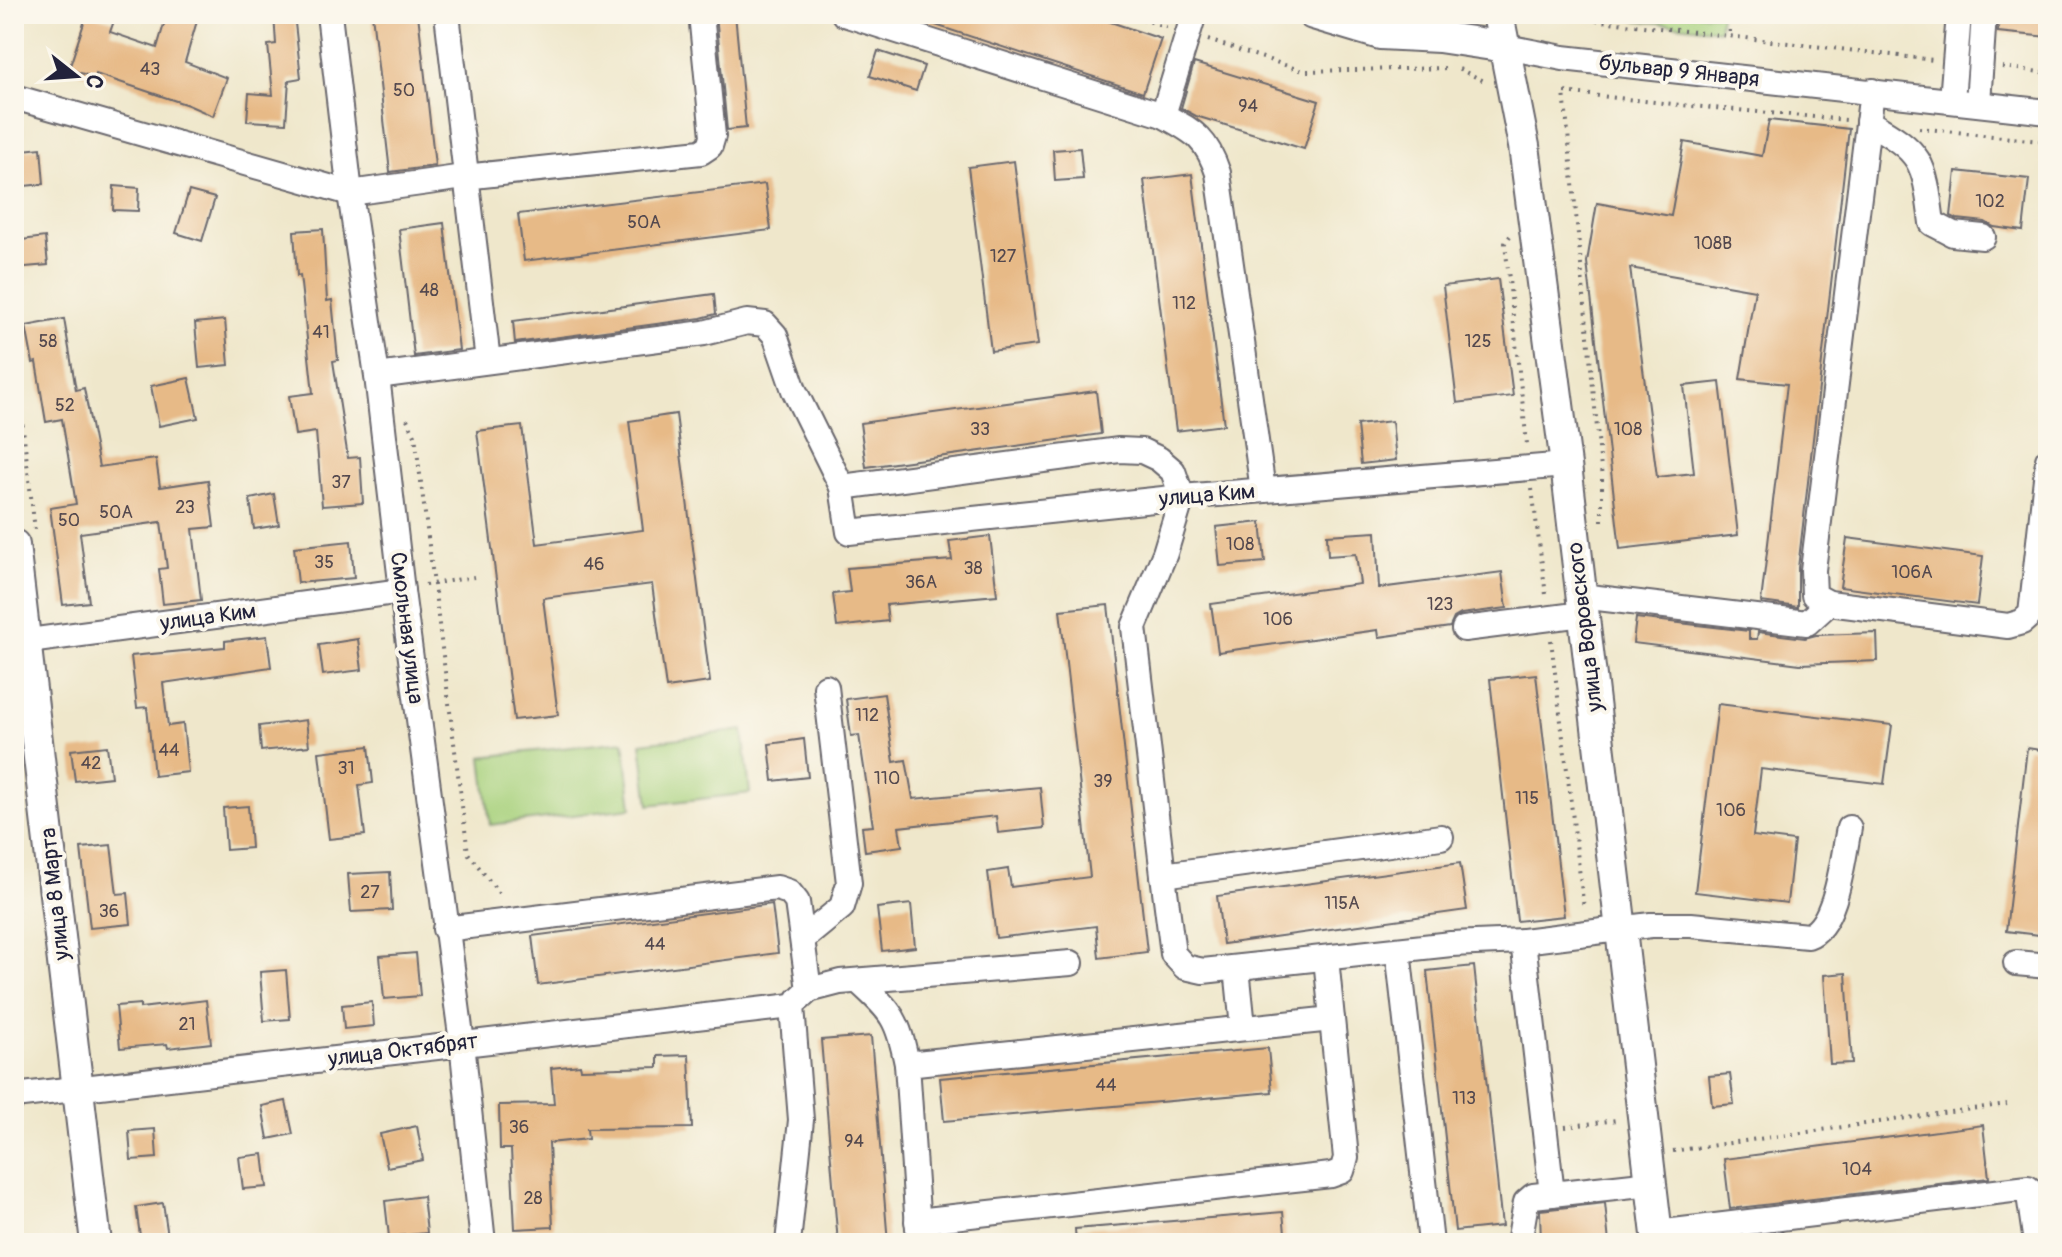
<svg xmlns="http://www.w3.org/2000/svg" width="2062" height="1257" viewBox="0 0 2062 1257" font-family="Pangolin,sans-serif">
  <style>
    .green { fill: #a8d17d; stroke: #657a5c; stroke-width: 2 }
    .building { fill: #e7ba87 }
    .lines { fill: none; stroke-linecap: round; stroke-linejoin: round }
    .minor-casing { stroke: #6a676d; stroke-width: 28 }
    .major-casing { stroke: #6a676d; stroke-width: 34 }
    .path { stroke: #6a676d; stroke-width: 4; stroke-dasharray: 2 6; stroke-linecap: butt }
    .minor { stroke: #fff; stroke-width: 24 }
    .major { stroke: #fff; stroke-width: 30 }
    .labels { text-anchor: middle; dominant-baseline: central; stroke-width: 8; stroke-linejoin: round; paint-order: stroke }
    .number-label { font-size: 18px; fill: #53484e }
    .street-label { font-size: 22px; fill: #22223b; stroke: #fbf7ec }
  </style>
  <rect width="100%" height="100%" fill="#fbf7ec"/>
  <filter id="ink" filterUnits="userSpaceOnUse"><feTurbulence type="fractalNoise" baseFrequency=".0125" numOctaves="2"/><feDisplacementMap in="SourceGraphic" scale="16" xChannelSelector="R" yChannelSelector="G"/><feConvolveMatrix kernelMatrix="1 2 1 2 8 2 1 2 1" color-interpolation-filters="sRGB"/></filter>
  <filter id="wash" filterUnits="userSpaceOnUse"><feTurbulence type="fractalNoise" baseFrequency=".006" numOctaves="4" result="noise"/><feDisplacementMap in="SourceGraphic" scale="32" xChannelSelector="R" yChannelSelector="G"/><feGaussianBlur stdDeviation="1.8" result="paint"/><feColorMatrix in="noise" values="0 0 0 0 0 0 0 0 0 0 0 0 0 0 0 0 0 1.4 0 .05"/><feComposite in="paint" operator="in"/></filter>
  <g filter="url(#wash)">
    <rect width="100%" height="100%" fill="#efe7cb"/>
    <g class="green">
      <polygon points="1583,14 1721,14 1719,30"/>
      <polygon points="743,730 750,793 649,805 641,743"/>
      <polygon points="624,741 632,808 490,825 482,757"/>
    </g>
    <g id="blocks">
      <g class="building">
        <polygon points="87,14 114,21 110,32 157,48 167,14 199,14 185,62 227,78 213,116 188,105 96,74 95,78 69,69"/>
        <polygon points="274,14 294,14 301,78 289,80 286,123 247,121 249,93 273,95 268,45 276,44"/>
        <polygon points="372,14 418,14 435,166 390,172"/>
        <polygon points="716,14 735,14 746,128 727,130"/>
        <polygon points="914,14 1087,14 1161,39 1143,93 914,18"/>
        <polygon points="1999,14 2048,14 2048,37 1998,32"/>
        <polygon points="878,51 924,66 916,91 870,76"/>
        <polygon points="1194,63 1319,101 1304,149 1196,116 1181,108"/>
        <polygon points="1769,120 1849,129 1798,568 1798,607 1761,602 1787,384 1740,379 1755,290 1630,268 1657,477 1694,473 1684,386 1720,382 1738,535 1620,549 1587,262 1597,203 1671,216 1684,142 1762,156"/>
        <polygon points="41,148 44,184 14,187 14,151"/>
        <polygon points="1080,148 1083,179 1055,181 1053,150"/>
        <polygon points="1014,161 1038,345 991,351 968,167"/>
        <polygon points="1956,171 2029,179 2023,231 1994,227 1985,222 1957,219 1951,216"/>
        <polygon points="1192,174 1224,425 1176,431 1144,180"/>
        <polygon points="765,184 771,230 524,261 518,214"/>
        <polygon points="114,186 139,188 138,211 113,210"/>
        <polygon points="189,191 215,198 202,241 176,233"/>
        <polygon points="444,223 459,350 414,356 399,229"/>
        <polygon points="323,229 327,301 332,300 338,360 333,361 348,458 360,457 363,503 322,506 316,432 295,435 289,396 313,393 300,275 297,276 294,231"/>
        <polygon points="45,237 48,265 14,268 14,241"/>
        <polygon points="1498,279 1513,396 1457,403 1443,286"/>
        <polygon points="714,294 716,314 701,318 515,343 513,321"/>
        <polygon points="64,319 76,390 84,388 99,467 156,459 160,487 208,480 214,527 193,529 201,600 163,604 159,569 167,568 161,522 80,533 89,602 63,605 50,508 76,504 62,419 46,422 36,362 33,363 26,326"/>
        <polygon points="225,320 229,365 199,368 195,323"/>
        <polygon points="189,378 198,418 159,426 151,386"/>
        <polygon points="1096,391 1101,434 866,467 860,423"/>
        <polygon points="676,414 710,682 666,688 652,584 543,598 558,715 514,720 477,431 522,426 537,544 643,530 629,421"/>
        <polygon points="1392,421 1396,460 1361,464 1357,425"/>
        <polygon points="274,494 279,525 254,529 250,499"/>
        <polygon points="1261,522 1265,562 1220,566 1216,527"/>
        <polygon points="1376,532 1379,588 1502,572 1507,608 1461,614 1454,618 1450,627 1379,637 1378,630 1218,652 1211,604 1360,584 1356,554 1328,556 1327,535"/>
        <polygon points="990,536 997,595 886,605 888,621 837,627 833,594 850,592 847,568 952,560 949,541"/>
        <polygon points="1847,538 1983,556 1977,605 1840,587"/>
        <polygon points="351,541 354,578 298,583 294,547"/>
        <polygon points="1108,605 1147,952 1099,958 1096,926 996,938 988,872 1008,869 1011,887 1090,877 1060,610"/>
        <polygon points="1636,618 1749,631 1749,639 1757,639 1758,632 1805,638 1816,635 1877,633 1878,661 1800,664 1633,643"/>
        <polygon points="267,636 271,667 163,683 168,726 183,724 188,772 154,776 147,707 137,708 131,656 225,647 225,641"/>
        <polygon points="358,639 362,670 323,675 319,645"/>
        <polygon points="1536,674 1564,916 1517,921 1490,679"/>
        <polygon points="884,694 894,762 906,760 913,799 1040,787 1044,828 998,833 996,816 899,827 902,846 865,851 862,827 873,826 859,735 851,736 846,699"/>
        <polygon points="1718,704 1892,725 1884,784 1761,769 1753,836 1794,841 1787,903 1695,892"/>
        <polygon points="306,720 309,746 261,751 259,726"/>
        <polygon points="804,739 808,777 773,781 769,744"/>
        <polygon points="107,746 111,777 75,781 71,750"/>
        <polygon points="369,746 373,783 359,785 365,835 329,839 319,752"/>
        <polygon points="2027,748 2048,751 2048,936 2006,931"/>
        <polygon points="248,806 251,848 226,850 223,808"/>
        <polygon points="111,845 117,894 128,893 131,924 90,928 81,848"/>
        <polygon points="1460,863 1467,910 1223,944 1217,896"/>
        <polygon points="390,872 392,910 351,912 348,874"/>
        <polygon points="772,904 778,953 538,985 532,936"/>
        <polygon points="911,904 915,947 882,951 877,908"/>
        <polygon points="416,953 420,996 384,999 380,956"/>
        <polygon points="1474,966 1502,1226 1455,1231 1427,971"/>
        <polygon points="286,970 290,1019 264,1021 260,972"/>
        <polygon points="1846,973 1852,1063 1830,1064 1824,975"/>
        <polygon points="206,1000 211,1043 168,1048 167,1044 120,1048 116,1006 140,1004 140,1008"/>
        <polygon points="372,1002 374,1026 344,1029 342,1005"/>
        <polygon points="871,1036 888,1243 838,1243 821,1040"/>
        <polygon points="1268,1048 1272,1092 944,1121 940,1078"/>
        <polygon points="689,1055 692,1128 587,1129 588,1139 549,1143 553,1227 515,1229 511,1149 500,1149 499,1105 554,1104 551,1068 580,1065 581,1069 658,1067 658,1056"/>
        <polygon points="1730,1074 1734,1104 1712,1106 1709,1076"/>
        <polygon points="286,1101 293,1134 268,1139 262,1106"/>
        <polygon points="1983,1125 1989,1178 1730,1209 1724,1159"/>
        <polygon points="417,1126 423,1160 387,1167 380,1134"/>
        <polygon points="155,1129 157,1158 131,1160 129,1131"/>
        <polygon points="263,1154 267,1187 243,1189 239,1157"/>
        <polygon points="423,1196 427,1233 389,1237 385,1201"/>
        <polygon points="163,1203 169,1243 141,1243 136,1207"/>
        <polygon points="1605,1203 1609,1243 1541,1243 1540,1210"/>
        <polygon points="1283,1212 1286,1243 1076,1243 1075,1229"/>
      </g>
    </g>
  </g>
  <g filter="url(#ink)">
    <use href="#blocks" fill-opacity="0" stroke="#6a676d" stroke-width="2"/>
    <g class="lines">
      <defs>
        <g id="minor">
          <polyline points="329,14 350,193 377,376 402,591 462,1043 483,1243"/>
          <polyline points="447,14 488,361"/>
          <polyline points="844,14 1163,115 1194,14"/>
          <polyline points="1506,47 1563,58 2048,112"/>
          <polyline points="1872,91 1813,570 1814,595 1829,603 2008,626 2022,622 2031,614 2048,460"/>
          <polyline points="14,97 350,193 464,177 701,152 710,146 713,136 701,14"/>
          <polyline points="1952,100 1959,14"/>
          <polyline points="1978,103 1984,14"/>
          <path d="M1163,115C1194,132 1206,137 1218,173L1263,490"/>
          <path d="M1868,122C1924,153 1924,162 1932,223L1953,234L1983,237"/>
          <polyline points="377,376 704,333 747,322 765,324 775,335 794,390 842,487 849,532 1182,497 1566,465"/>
          <polyline points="842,487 1119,450 1142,451 1159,459 1173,471 1182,497 1165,553 1134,627 1163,875 1441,837"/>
          <polyline points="1581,596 1807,623 1829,603"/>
          <polyline points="1464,629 1583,614"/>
          <polyline points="14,643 402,591"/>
          <path d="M1163,875L1173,954L1185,967L1203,971L1451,944L1523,941L1651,925H1691L1808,936C1837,926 1843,856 1849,828"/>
          <polyline points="445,929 777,888 789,892 797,902 809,990"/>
          <polyline points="803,939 842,907 849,883 826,687"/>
          <polyline points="1523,941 1552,1194 1651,1183"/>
          <polyline points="1398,950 1431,1243"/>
          <polyline points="1326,958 1332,1019"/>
          <polyline points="2016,963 2048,966"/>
          <polyline points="1237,968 1243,1027"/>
          <path d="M859,982C893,1013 898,1019 907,1064L1332,1019L1346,1158L1342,1171L1331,1175L917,1221"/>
          <polyline points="799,999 809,990 840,982 1071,963"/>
          <polyline points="907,1064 919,1243"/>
          <polyline points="14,1096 792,1006"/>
          <polyline points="1657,1233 2028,1188 2036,1243"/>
          <polyline points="788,1243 801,1120 792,1006"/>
          <polyline points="1519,1243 1526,1202 1533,1196 1552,1194"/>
        </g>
        <g id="major">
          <polyline points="1313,14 1380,34 1439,37 1506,47"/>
          <polyline points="1498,14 1524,146 1566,465 1658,1243"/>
          <polyline points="14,545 96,1243"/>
        </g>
      </defs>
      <use href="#minor" class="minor-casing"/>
      <use href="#major" class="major-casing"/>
      <g class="path">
        <polyline points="1127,14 1166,27"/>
        <polyline points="1540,14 1934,60"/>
        <polyline points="1729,14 1730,37"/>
        <polyline points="1208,40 1303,71 1451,68"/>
        <polyline points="2002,67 2048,73"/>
        <polyline points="1459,69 1484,81"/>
        <polyline points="1919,128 2048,142"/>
        <polyline points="1510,236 1505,243 1527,444"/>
        <polyline points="14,353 35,530"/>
        <polyline points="407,419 415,435 468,853 502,897"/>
        <polyline points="1532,489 1546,595"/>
        <polyline points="1602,521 1602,479 1564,92 1681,105 1847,120"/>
        <polyline points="425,585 474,577"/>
        <polyline points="1551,640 1584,909"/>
        <polyline points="1565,1127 1616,1120"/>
        <polyline points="1673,1151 2007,1104"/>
      </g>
      <use href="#minor" class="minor"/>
      <use href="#major" class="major"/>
    </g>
  </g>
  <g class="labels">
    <g class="number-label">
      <text x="150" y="69">43</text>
      <text x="404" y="90">50</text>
      <text x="1248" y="106">94</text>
      <text x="1990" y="201">102</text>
      <text x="644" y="222">50А</text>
      <text x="1713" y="243">108В</text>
      <text x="1003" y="256">127</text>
      <text x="429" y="290">48</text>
      <text x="1184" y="303">112</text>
      <text x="321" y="332">41</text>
      <text x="48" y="341">58</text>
      <text x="1478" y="341">125</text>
      <text x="65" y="405">52</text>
      <text x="980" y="429">33</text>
      <text x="1628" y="429">108</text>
      <text x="341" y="482">37</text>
      <text x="185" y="507">23</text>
      <text x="116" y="512">50А</text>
      <text x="69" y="520">50</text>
      <text x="1240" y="544">108</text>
      <text x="324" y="562">35</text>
      <text x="594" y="564">46</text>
      <text x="973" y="568">38</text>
      <text x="1912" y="572">106А</text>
      <text x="921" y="582">36А</text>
      <text x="1440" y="604">123</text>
      <text x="1278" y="619">106</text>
      <text x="867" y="715">112</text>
      <text x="169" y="750">44</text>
      <text x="91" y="763">42</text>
      <text x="346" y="768">31</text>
      <text x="887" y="778">110</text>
      <text x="1103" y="781">39</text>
      <text x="1527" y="798">115</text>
      <text x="1731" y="810">106</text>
      <text x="370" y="892">27</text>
      <text x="1342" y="903">115А</text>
      <text x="109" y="911">36</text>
      <text x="655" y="944">44</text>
      <text x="187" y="1024">21</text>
      <text x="1106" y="1085">44</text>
      <text x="1464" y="1098">113</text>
      <text x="519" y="1127">36</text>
      <text x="854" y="1141">94</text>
      <text x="1857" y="1169">104</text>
      <text x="533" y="1198">28</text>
    </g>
    <g class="street-label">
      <text transform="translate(1679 71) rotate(6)">бульвар 9 Января</text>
      <text transform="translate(1207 495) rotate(-5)">улица Ким</text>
      <text transform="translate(208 617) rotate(-8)">улица Ким</text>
      <text transform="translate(1585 627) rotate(-97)">улица Воровского</text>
      <text transform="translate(407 628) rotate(83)">Смольная улица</text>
      <text transform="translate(55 894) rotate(-96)">улица 8 Марта</text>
      <text transform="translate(403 1050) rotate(-7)">улица Октябрят</text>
    </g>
  </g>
  <rect width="2062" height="1257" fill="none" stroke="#fbf7ec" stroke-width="48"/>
  <g transform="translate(76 76) rotate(107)" stroke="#fbf7ec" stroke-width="6" paint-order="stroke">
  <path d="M0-6L14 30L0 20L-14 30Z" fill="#22223b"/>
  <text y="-12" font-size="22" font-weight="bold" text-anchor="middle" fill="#22223b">С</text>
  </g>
</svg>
